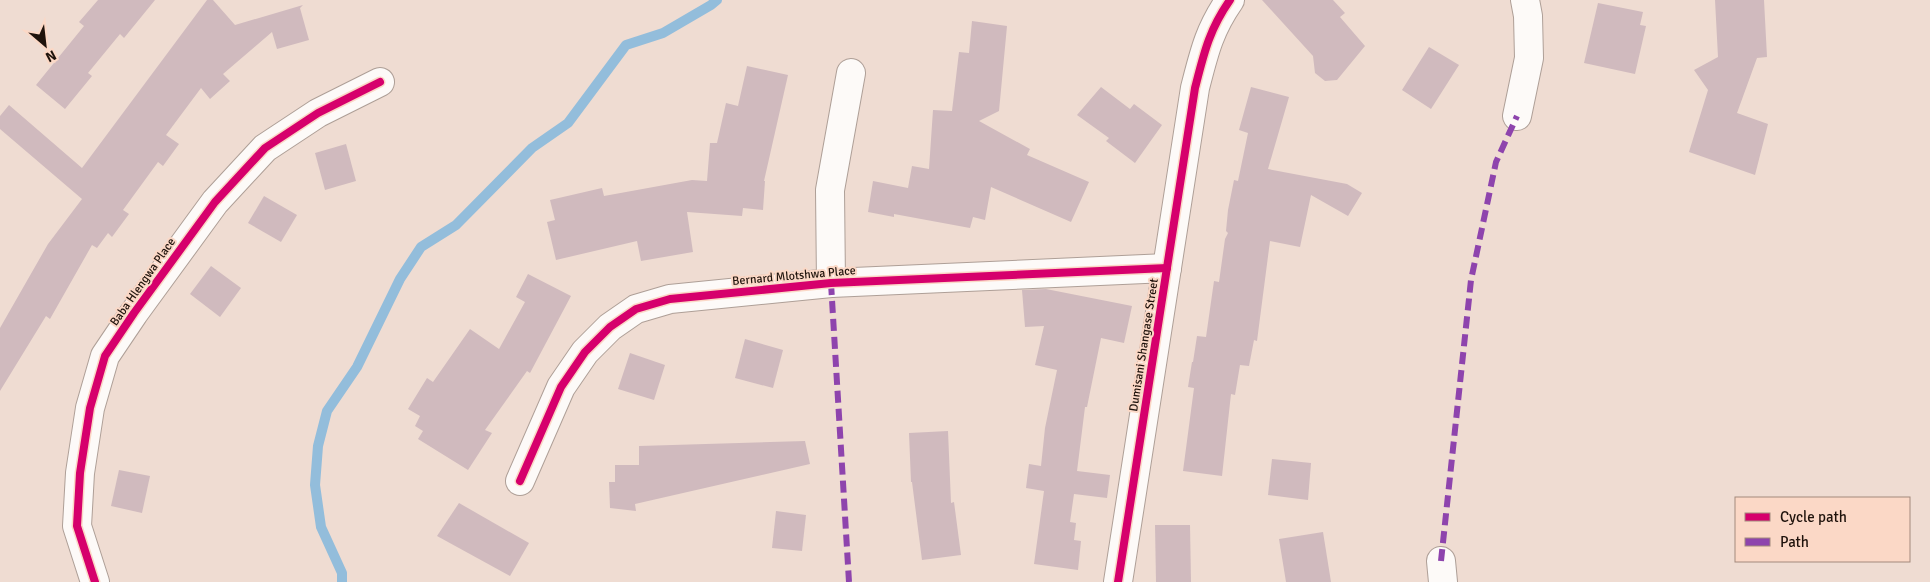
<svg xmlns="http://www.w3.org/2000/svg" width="1930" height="582" viewBox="0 0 1930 582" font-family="Signika,sans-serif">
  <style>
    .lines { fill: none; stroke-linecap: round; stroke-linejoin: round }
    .stream { stroke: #93bddb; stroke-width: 10 }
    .building { fill: #d0babe }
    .minor-casing { stroke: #ae9f97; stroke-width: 30 }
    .minor { stroke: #fdfaf8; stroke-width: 28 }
    .quiet { stroke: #8e44ad; stroke-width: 6; stroke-dasharray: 12 6; stroke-linecap: butt }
    .cycleway-casing { stroke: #fbd8c6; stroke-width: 11 }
    .cycleway { stroke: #d6006c; stroke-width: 8 }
    .labels { text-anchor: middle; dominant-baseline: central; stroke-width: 4; stroke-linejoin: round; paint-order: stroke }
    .street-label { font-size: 12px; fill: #1f130c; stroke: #fbd8c6 }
  </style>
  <rect width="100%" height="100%" fill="#efdcd2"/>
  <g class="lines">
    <polyline class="stream" points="342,582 342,573 321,527 315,485 318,446 327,411 357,367 400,279 421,247 456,225 532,148 568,123 626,45 663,33 711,5 717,0"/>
  </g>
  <g class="building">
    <polygon points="98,0 155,0 124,38 120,34 88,73 92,76 65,109 36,85 84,26 79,22"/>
    <polygon points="207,0 213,0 235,25 303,5 300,8 309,40 277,49 272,32 223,74 230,81 210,99 201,88 166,135 179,144 163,166 158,162 123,210 129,214 112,237 108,233 97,248 92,245 50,319 46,316 0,391 0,328 48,244 82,199 0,129 0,116 9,105 82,168"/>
    <polygon points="1262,0 1333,0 1345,13 1340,17 1365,46 1337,80 1325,81 1315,73 1313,56"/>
    <polygon points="1715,0 1764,0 1767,57 1757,58 1737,113 1768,124 1755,175 1689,152 1708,90 1694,70 1718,57"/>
    <polygon points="1598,3 1643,12 1640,25 1646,26 1635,74 1584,63"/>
    <polygon points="972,21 1007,26 999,111 979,121 1030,149 1027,155 1089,182 1071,222 991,187 985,220 973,217 970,228 894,214 894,217 868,212 873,181 908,188 912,166 929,169 933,110 952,111 959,52 969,53"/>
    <polygon points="1429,47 1459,65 1431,109 1402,90"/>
    <polygon points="747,66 788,75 764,181 765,181 763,210 743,208 742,216 687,212 693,252 641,261 637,241 556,260 547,222 555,220 550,200 602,188 604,196 692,180 707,181 710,143 717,143 726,103 738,106"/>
    <polygon points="1101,87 1130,109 1134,104 1162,125 1135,163 1106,141 1109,138 1077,115"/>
    <polygon points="1251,87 1289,97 1268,169 1347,184 1362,193 1348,216 1311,195 1300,247 1270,241 1257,341 1254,340 1249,366 1240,365 1235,395 1231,394 1222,476 1183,471 1194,388 1188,387 1192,362 1193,362 1197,336 1206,337 1214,281 1219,282 1225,239 1228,233 1226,231 1228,210 1234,180 1238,181 1248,133 1239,130"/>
    <polygon points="346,144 356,181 325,190 315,153"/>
    <polygon points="264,196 297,215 281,242 248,223"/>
    <polygon points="211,266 241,288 220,317 190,294"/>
    <polygon points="528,274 571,296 530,373 527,371 485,430 492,433 468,470 418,439 423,431 415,426 420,416 408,409 427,378 433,382 470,329 499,349 525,302 516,297"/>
    <polygon points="1046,289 1132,306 1124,343 1101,338 1087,407 1085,407 1077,471 1110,475 1107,498 1074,494 1070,522 1076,523 1074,540 1081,541 1078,570 1034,564 1044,491 1026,488 1029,464 1041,466 1045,428 1057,370 1035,365 1044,326 1025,327 1022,290"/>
    <polygon points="745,339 783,350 773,388 735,378"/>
    <polygon points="630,353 665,365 654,400 618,389"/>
    <polygon points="948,431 951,503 954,502 961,555 922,560 912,482 911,482 909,433"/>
    <polygon points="805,441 810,464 635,504 636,511 610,508 609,482 615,482 615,465 639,465 639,446"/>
    <polygon points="1272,459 1311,463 1308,500 1268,495"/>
    <polygon points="119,470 150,476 142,513 111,506"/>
    <polygon points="459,503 529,543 510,576 437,536"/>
    <polygon points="776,511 806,515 802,551 772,548"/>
    <polygon points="1155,525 1190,525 1191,582 1156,582"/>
    <polygon points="1323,532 1331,582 1286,582 1279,539"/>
  </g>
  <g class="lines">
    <defs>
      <g id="minor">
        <polyline points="1517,116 1529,58 1528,16 1525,0"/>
        <polyline points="831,283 830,190 851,73"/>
        <polyline points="520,481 561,387 585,352 610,327 636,309 670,299 831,283 1167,268"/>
        <polyline points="1441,561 1443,582"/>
        <polyline points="95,582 77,526 80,473 90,408 105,356 134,313 215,202 265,148 318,113 380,82"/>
        <path d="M1118,582L1195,88C1204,53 1209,30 1230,0"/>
      </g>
    </defs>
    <use href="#minor" class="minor-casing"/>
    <use href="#minor" class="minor"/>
    <g class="quiet">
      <polyline points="831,283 849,582"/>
      <polyline points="1441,561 1471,280 1496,162 1517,116"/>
    </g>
    <defs>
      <g id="cycleway">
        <polyline points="520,481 561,387 585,352 610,327 636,309 670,299 831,283 1167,268"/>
        <polyline points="95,582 77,526 80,473 90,408 105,356 134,313 215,202 265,148 318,113 380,82"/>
        <path d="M1118,582L1195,88C1204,53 1209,30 1230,0"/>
      </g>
    </defs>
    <use href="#cycleway" class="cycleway-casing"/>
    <use href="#cycleway" class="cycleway"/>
  </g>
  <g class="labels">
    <g class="street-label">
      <text transform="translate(794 276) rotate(-5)">Bernard Mlotshwa Place</text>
      <text transform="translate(143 282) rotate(-55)">Baba Hlengwa Place</text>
      <text transform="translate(1144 345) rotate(-81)">Dumisani Shangase Street</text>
    </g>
  </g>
  <rect x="1735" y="497" width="175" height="65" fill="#fbd8c6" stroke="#a3897c"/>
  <rect x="1745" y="513" width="25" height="8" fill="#d6006c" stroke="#a3897c"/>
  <text x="1780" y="522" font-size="15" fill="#1f130c">Cycle path</text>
  <rect x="1745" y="538" width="25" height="8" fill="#8e44ad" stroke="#a3897c"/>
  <text x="1780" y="547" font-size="15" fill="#1f130c">Path</text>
  <g transform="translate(45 45) rotate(152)" stroke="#fbd8c6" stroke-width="4" paint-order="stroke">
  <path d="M0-4L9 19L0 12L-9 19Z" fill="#1f130c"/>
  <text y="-8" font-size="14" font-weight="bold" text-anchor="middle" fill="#1f130c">N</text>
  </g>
</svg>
